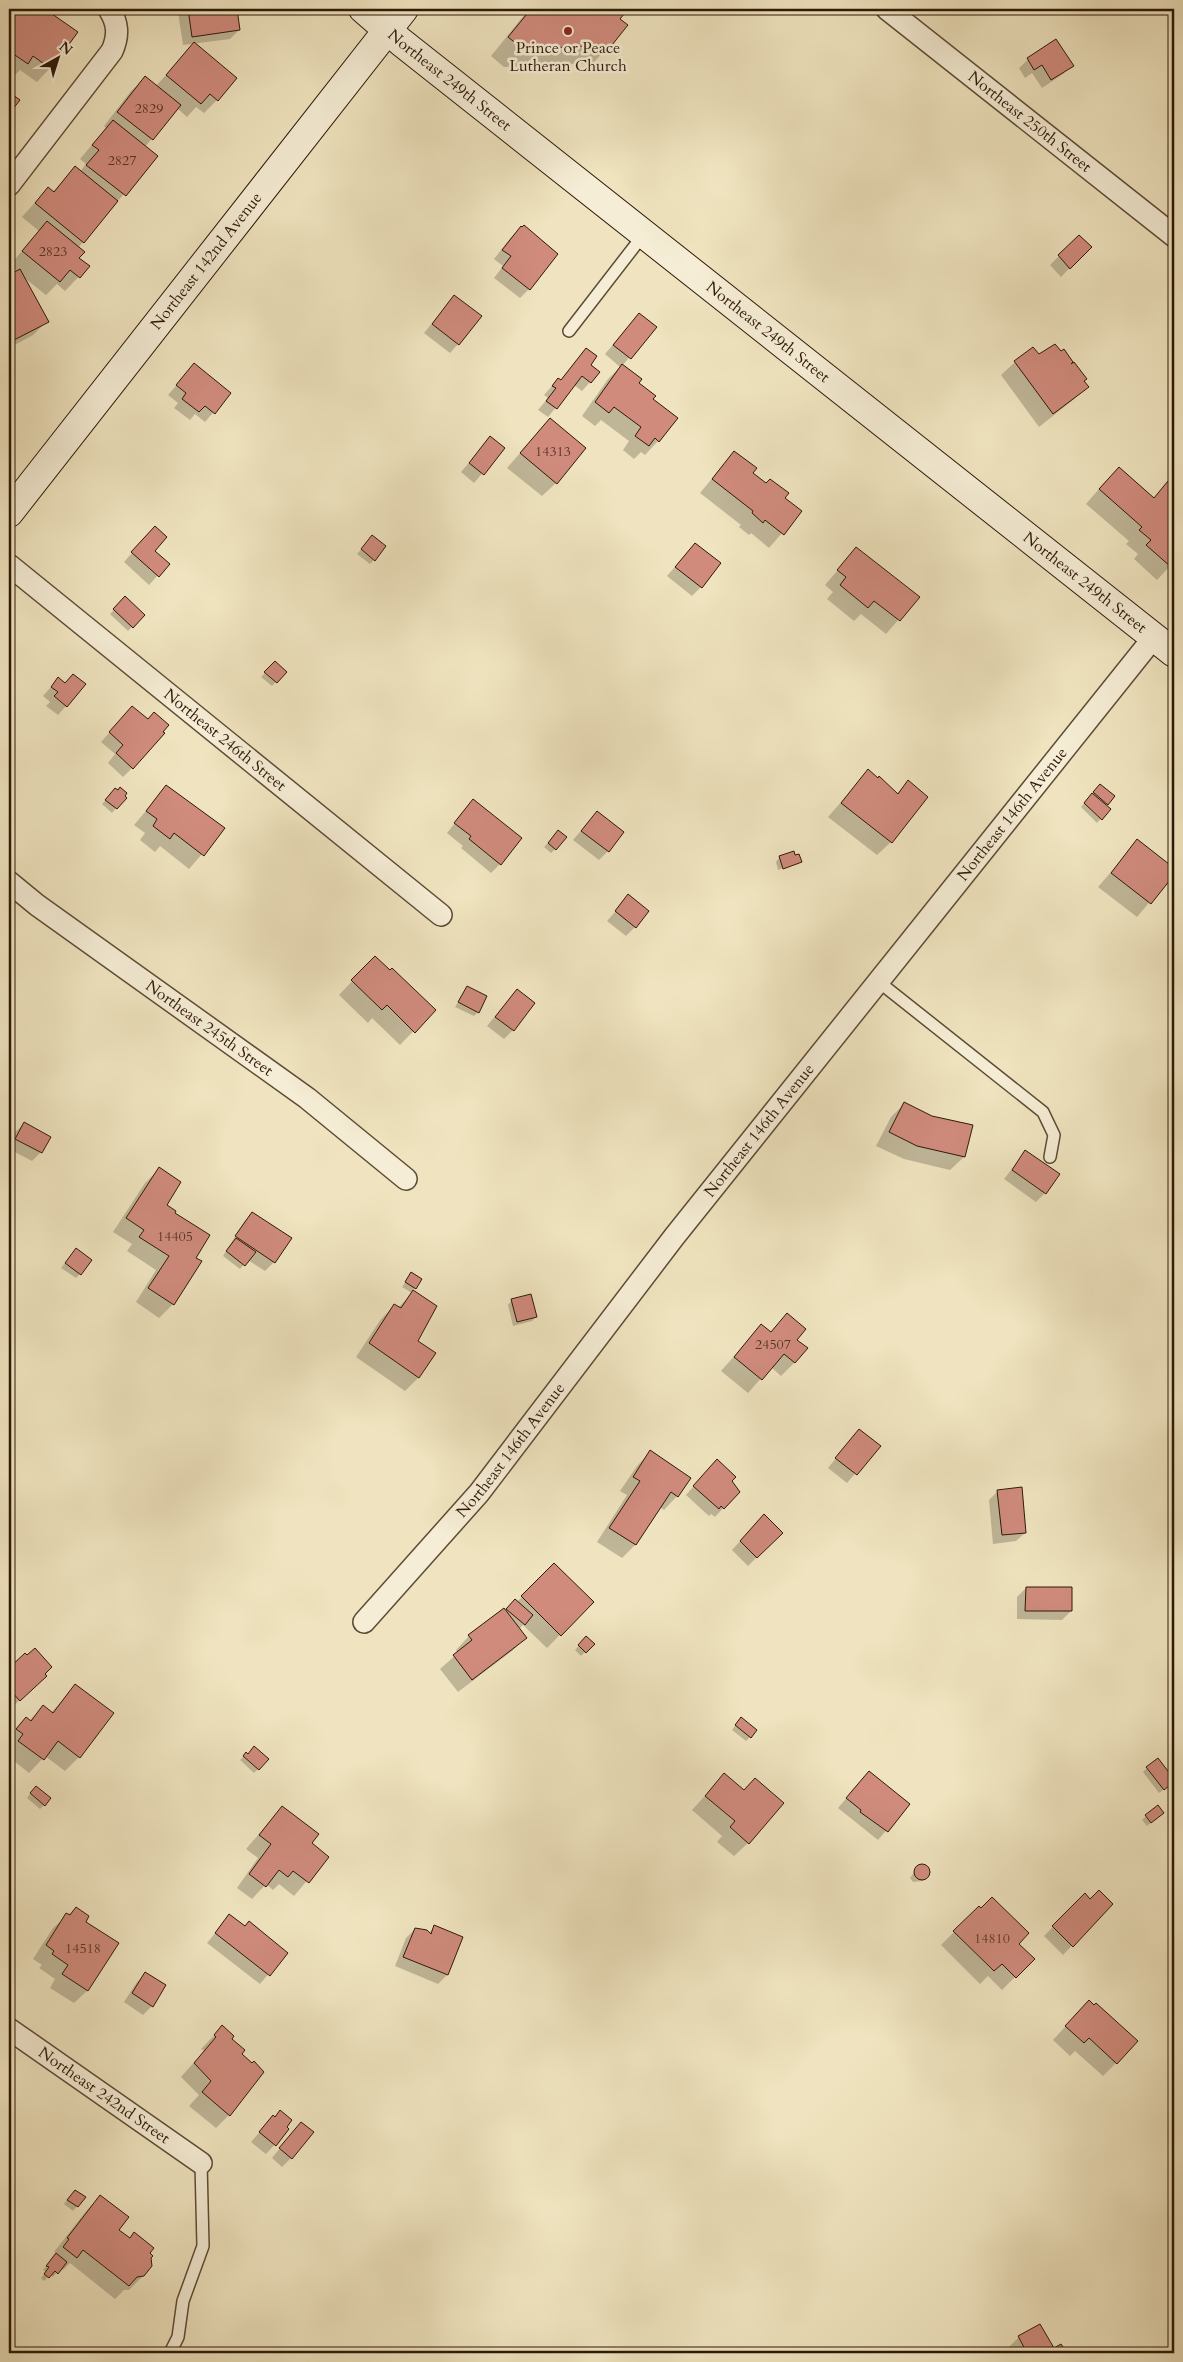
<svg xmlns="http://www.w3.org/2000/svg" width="1183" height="2362" viewBox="0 0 1183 2362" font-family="Cardo,serif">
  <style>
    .shadow { fill: #0003 }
    .building { fill: #d08b7d; stroke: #2e1809 }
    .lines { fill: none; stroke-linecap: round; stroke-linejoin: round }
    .lane-casing { stroke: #5e4b36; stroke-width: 14 }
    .street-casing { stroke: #5e4b36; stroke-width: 24 }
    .secondary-casing { stroke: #2e1809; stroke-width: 30 }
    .lane { stroke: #f5edd5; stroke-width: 11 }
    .street { stroke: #f5edd5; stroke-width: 21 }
    .secondary { stroke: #f5edd5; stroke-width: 28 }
    .poi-dot { fill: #8f2418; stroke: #f5edd5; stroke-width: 2 }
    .labels { text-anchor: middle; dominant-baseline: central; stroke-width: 5; stroke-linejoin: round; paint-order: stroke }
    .number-label { font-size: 14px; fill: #563526 }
    .poi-label { font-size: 16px; fill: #2e1809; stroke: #f5edd5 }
    .street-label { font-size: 16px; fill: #2e1809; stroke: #f5edd5 }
  </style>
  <rect width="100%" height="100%" fill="#efe4bf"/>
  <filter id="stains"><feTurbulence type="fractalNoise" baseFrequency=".004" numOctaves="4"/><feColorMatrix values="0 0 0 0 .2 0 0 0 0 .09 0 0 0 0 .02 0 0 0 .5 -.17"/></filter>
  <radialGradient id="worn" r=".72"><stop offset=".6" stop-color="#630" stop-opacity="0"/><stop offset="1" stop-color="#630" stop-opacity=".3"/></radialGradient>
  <g class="shadow">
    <polygon points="14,9 43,9 76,33 50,68 37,82 20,70 13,77 9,74 9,15"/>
    <polygon points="136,9 144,9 140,12"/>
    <polygon points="181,9 236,9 239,30 230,39 183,45 178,12"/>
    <polygon points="529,9 627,9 618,20 611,44 593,63 504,67 491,56"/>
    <polygon points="194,44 217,100 204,113 196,107 187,117 177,108 145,147 156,156 78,248 77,258 88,267 65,291 57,284 46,295 22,276 47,321 33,335 9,348 9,277 18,272 10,265 39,231 22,217 48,188 53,192 75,168 80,172 86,164 80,159 106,128 104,126 131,91 145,78 156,86"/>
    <polygon points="1035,53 1072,65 1063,74 1042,88 1032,73 1025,78 1019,68"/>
    <polygon points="524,226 529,289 520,298 494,278 503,266 494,259 512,236"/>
    <polygon points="1079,236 1090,247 1061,277 1050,265"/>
    <polygon points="454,296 458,344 450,353 424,333"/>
    <polygon points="639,314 655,327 622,366 652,400 658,441 645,455 641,452 634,459 623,450 629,441 601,420 595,426 582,416 608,379 620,367 605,354"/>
    <polygon points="586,349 590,382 582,391 574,385 548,417 538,410 548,398 544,395 558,379 560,381"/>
    <polygon points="1038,356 1067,366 1087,387 1073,400 1039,427 1001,375 1015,362"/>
    <polygon points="194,365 230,393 205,422 195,414 190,420 174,408 178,403 168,395"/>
    <polygon points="550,419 556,483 542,496 507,468"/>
    <polygon points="490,438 504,448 474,483 461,472"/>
    <polygon points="734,452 751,473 801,511 769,548 751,533 749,535 739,527 741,525 700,493"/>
    <polygon points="1105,482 1153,499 1168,483 1174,488 1174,562 1157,580 1134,559 1138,554 1126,544 1129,541 1086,504"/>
    <polygon points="146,537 153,551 168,564 149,585 124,562"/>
    <polygon points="368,541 374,560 370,564 357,554"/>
    <polygon points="695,544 701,587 692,596 667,576"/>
    <polygon points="856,549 918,597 886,634 861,614 854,621 827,599 833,592 825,585"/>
    <polygon points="125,598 143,615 128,631 110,614"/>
    <polygon points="275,662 285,672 272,686 261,677"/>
    <polygon points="58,679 64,684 66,706 58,715 46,706 50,702 43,696"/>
    <polygon points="124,716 132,768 123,777 108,763 115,754 101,742"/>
    <polygon points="868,771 888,785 896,794 908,782 891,842 877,855 828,817"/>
    <polygon points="167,786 224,829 189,869 160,846 155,852 140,840 145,833 134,825"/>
    <polygon points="1096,789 1113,797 1105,806 1109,809 1097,823 1081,807"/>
    <polygon points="111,794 116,808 112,813 102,804"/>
    <polygon points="465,810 500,864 491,873 461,848 463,846 447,833"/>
    <polygon points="597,812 608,851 599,860 573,840"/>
    <polygon points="558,832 555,849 551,853 544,847"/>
    <polygon points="1138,841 1174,869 1174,873 1137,917 1098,887"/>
    <polygon points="780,857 800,862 797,865 797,862 778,870 776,862"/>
    <polygon points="629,896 635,927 626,936 607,921"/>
    <polygon points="375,957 434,1010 400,1045 372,1018 368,1023 339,995"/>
    <polygon points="467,987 478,1012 474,1016 455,1007"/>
    <polygon points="517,990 513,1030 504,1039 487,1026"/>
    <polygon points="904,1104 964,1157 950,1170 904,1159 876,1146 891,1117"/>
    <polygon points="9,1120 12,1122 9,1130"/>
    <polygon points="24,1124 41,1152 32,1161 9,1149 15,1132"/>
    <polygon points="1025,1152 1045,1193 1036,1202 1004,1179"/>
    <polygon points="159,1169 165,1205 173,1213 194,1258 173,1304 159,1318 136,1302 156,1270 127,1251 132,1244 113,1232 145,1183"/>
    <polygon points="252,1213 274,1262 265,1271 248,1260 240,1269 223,1256 244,1222"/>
    <polygon points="72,1254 80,1274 76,1278 61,1268"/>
    <polygon points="411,1274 415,1288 412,1291 419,1377 405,1391 356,1357 381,1319 395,1305 398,1308 412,1293 402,1287"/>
    <polygon points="512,1300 536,1317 532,1321 513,1326 508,1305"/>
    <polygon points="787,1315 796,1340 795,1362 781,1376 771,1367 748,1393 721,1371 761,1326 770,1333"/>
    <polygon points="859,1430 879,1446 847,1483 828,1468"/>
    <polygon points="650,1452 677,1496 664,1510 660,1507 635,1545 622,1558 597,1542 627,1495 620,1491 637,1466"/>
    <polygon points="708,1470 731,1481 739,1491 715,1517 711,1514 709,1516 686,1495"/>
    <polygon points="998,1491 1025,1533 1016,1541 993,1544 989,1500"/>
    <polygon points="755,1525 781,1533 748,1566 732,1550"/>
    <polygon points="554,1564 592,1602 547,1648 523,1625 519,1629 525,1638 512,1651 458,1692 440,1669 458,1653 456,1650 469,1636 505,1611 515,1601 517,1602"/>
    <polygon points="1026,1588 1071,1611 1062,1620 1017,1619 1017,1597"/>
    <polygon points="586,1637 593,1644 581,1656 575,1650"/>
    <polygon points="25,1655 36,1685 10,1709 9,1669"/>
    <polygon points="75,1686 79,1757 65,1771 45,1756 29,1773 9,1757 9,1737 26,1719 29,1721 43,1707 51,1713"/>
    <polygon points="737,1723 750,1737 746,1741 732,1730"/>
    <polygon points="246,1754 258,1769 254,1773 240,1760"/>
    <polygon points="1147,1768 1170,1785 1159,1793 1143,1772"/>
    <polygon points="869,1772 908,1805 878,1840 838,1808"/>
    <polygon points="724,1775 748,1843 734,1856 717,1842 722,1836 692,1810"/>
    <polygon points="32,1791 44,1805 40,1809 27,1798"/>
    <polygon points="282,1807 310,1843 327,1857 294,1896 279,1884 273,1890 266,1884 252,1899 237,1888 258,1858 246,1849"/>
    <polygon points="1146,1816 1158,1817 1147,1826 1142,1820"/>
    <polygon points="919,1865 924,1865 930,1873 923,1881 913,1882 910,1878"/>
    <polygon points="1085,1895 1090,1900 1112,1904 1063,1955 1044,1936"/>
    <polygon points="979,1907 1033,1959 1002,1990 988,1976 980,1984 941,1945"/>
    <polygon points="76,1908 84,1922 88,1990 74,2003 50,1988 55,1979 39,1968 42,1965 33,1959 53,1928"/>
    <polygon points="229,1916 286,1953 260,1984 207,1943"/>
    <polygon points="435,1926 462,1937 447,1975 438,1984 395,1966 406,1938 415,1929 421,1929 428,1934"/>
    <polygon points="146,1974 152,2006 143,2015 124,2002 137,1982"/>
    <polygon points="1075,2016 1116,2063 1103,2076 1075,2051 1070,2056 1053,2040"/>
    <polygon points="222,2027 240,2054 229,2115 216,2128 189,2106 199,2095 181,2077 204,2051 201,2049"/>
    <polygon points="273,2117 288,2130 266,2154 251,2142"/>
    <polygon points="301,2123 291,2158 282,2167 272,2158"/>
    <polygon points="71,2195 84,2198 73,2211 64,2204"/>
    <polygon points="100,2197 118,2230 129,2239 134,2234 149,2254 143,2276 129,2290 124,2290 115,2299 70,2263 63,2270 61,2268 53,2277 50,2275 44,2281 41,2278 46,2272 43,2270 56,2253 54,2252 87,2210"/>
    <polygon points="1019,2337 1054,2350 1061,2346 1065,2353 1007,2353 1005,2351"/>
  </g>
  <g class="building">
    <polygon points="16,9 45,9 78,32 51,69 33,56 28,64 9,51 9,19"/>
    <polygon points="188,9 237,9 240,30 192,37"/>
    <polygon points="531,9 628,9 620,19 628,25 612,45 523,49 508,37"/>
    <polygon points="1056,39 1074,66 1051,80 1042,65 1034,70 1027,58"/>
    <polygon points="194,42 237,78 218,101 210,94 201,104 166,75"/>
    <polygon points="145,76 181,105 153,140 117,112"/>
    <polygon points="9,92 20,100 9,114"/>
    <polygon points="113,120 158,156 126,196 86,165 99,150 92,145"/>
    <polygon points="75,166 118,201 84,243 35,203 48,187 54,192"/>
    <polygon points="47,221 85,252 79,258 90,266 80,278 70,270 60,282 22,251"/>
    <polygon points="524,225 558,254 530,290 502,268 511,256 502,250 521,226 522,227"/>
    <polygon points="1079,235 1092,247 1070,269 1058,255"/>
    <polygon points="20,269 49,322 12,341 9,335 9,275"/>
    <polygon points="454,295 482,316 459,345 432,324"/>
    <polygon points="639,313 657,327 631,359 613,345"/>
    <polygon points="1055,344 1061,351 1064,349 1073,362 1071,364 1074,362 1087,379 1084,381 1089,387 1053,414 1014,361 1033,347 1039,354"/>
    <polygon points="586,348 597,356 591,365 600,372 591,383 582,376 557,409 546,401 556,388 552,386 558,378 561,380"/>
    <polygon points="194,363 231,393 215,414 205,406 199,412 182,399 186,393 176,385"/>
    <polygon points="622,364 642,379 639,383 656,396 653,399 678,418 659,442 655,438 649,446 635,436 641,427 614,407 609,413 595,402"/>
    <polygon points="550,418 586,448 557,484 520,453"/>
    <polygon points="490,436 505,448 484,475 469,463"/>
    <polygon points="734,451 757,468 753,473 766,483 770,479 789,493 785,498 802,511 784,535 765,520 763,523 752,513 753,511 712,479"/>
    <polygon points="1119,467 1154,498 1168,481 1174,487 1174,564 1171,567 1146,545 1151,540 1139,530 1142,527 1099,489"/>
    <polygon points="155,526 167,537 155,551 170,564 159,577 131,552"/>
    <polygon points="372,535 386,546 375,561 361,549"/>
    <polygon points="695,543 721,563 702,588 675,567"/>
    <polygon points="856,547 920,597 900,621 874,601 868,608 840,585 846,577 837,570"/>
    <polygon points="125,596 145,615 133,628 113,609"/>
    <polygon points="275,661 287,672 277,683 264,672"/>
    <polygon points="73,674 86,684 67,707 54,696 58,692 51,687 58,677 65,683"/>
    <polygon points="132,706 148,719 154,712 169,725 163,732 165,733 133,769 116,753 123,745 109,732"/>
    <polygon points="868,769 878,778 879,776 898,794 908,780 928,797 892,843 841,803"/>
    <polygon points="1100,784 1115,796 1108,805 1093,792"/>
    <polygon points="166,785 225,828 204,856 174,833 170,839 153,826 157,819 146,811"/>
    <polygon points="120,787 127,793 125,796 127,798 117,809 105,800 115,788 118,790"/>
    <polygon points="1092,793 1111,809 1102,820 1084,803"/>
    <polygon points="473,799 522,838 501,865 469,839 471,836 454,823"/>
    <polygon points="597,811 624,832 609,852 581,831"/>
    <polygon points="558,830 567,837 556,850 548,843"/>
    <polygon points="1137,839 1174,868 1174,875 1151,904 1111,873"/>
    <polygon points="794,851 795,855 799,854 802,862 783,869 779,856"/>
    <polygon points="628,894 649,911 636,928 615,911"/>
    <polygon points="375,956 390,970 392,968 436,1010 415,1033 387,1005 382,1010 351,980"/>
    <polygon points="467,986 487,996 479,1013 458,1002"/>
    <polygon points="517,989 535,1003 514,1031 495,1017"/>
    <polygon points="904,1102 932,1116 973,1125 965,1157 917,1146 889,1132"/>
    <polygon points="24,1122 51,1137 42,1153 15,1139"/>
    <polygon points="1025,1150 1060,1174 1046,1194 1012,1170"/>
    <polygon points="159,1167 181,1182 167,1205 176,1211 175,1213 210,1235 196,1258 202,1261 174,1305 148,1288 169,1256 139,1237 144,1230 126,1218"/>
    <polygon points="252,1212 292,1238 275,1263 235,1236"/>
    <polygon points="236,1238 256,1252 245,1266 226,1251"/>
    <polygon points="76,1248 92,1260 81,1275 65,1263"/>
    <polygon points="411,1272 422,1279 416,1289 405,1282"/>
    <polygon points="413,1290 437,1306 418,1341 436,1353 419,1378 369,1343 394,1304 401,1308"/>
    <polygon points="531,1294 537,1317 517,1322 511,1299"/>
    <polygon points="787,1313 806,1329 797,1340 808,1348 795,1363 784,1354 762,1380 734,1357 761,1324 771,1332"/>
    <polygon points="859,1429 881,1446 857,1475 835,1458"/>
    <polygon points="650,1450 691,1478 678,1497 671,1492 636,1545 609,1528 640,1481 633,1477"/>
    <polygon points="717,1459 736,1477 732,1481 740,1492 724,1509 721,1506 719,1509 693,1486"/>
    <polygon points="1022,1487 1026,1533 1002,1535 997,1490"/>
    <polygon points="764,1514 783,1533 757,1558 740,1541"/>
    <polygon points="554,1563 594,1602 561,1636 521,1596"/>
    <polygon points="1026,1587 1072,1587 1072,1611 1025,1611"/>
    <polygon points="515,1599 533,1615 525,1625 506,1609"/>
    <polygon points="504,1608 527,1638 472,1680 453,1655 472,1640 468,1635"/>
    <polygon points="586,1636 595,1644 586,1653 578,1645"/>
    <polygon points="35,1648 52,1667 45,1674 47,1676 20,1701 9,1689 9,1668 25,1653 27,1655"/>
    <polygon points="75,1684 114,1713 80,1758 58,1741 44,1760 18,1741 23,1734 16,1729 26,1717 31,1721 43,1705 53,1713"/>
    <polygon points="741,1717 757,1730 751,1738 735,1725"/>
    <polygon points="254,1746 269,1759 259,1770 243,1756 246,1752 248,1754"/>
    <polygon points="1158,1758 1174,1779 1174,1782 1164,1790 1146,1767"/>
    <polygon points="869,1771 910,1804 888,1832 860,1812 861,1810 846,1798"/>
    <polygon points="724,1773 744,1790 755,1778 784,1803 749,1844 730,1827 735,1821 705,1796"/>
    <polygon points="36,1786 51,1798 45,1806 30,1793"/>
    <polygon points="1158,1805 1164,1813 1151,1823 1145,1815"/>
    <polygon points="282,1806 319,1834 312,1843 329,1857 309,1883 293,1871 288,1877 279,1870 266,1887 249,1874 271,1844 259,1835"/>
    <circle cx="922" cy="1872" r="8"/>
    <polygon points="1099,1890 1113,1904 1073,1947 1052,1926 1085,1893 1090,1899"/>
    <polygon points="992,1897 1029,1933 1019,1944 1035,1959 1016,1978 1002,1964 994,1971 953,1931 979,1906 981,1908"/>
    <polygon points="76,1907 89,1916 86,1922 119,1943 88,1991 62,1974 68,1965 52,1954 54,1951 46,1945 66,1913 70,1915"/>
    <polygon points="229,1914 245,1926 249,1921 288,1953 270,1976 215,1933"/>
    <polygon points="434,1925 463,1937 448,1975 403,1957 415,1928 427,1930 431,1934"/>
    <polygon points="145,1972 166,1985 153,2007 132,1993"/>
    <polygon points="1089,2000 1094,2005 1096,2003 1138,2041 1117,2064 1089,2038 1084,2043 1065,2026"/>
    <polygon points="222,2025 234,2036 232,2039 245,2050 242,2054 252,2063 254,2061 264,2072 230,2116 202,2092 211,2081 194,2063 216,2037 214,2035"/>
    <polygon points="280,2110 292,2120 287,2127 289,2129 276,2146 259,2132 273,2115 275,2117"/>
    <polygon points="301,2122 314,2132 292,2159 279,2148"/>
    <polygon points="75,2190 86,2197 78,2207 67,2200"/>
    <polygon points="100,2195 129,2217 119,2230 130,2238 134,2232 154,2248 150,2253 153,2256 151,2258 152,2266 144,2276 137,2277 129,2286 83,2250 77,2258 63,2247 69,2239 67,2238"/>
    <polygon points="56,2253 67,2262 58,2274 55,2271 49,2278 44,2274 49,2267 46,2266"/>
    <polygon points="1040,2324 1054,2348 1061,2344 1067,2353 1027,2353 1018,2336"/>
  </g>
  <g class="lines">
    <defs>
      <g id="lane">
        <polyline points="569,331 644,234"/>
        <polyline points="879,982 1043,1112 1054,1135 1050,1157"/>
        <polyline points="170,2353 178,2337 183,2301 203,2246 201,2163"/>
      </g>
      <g id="street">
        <path id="s1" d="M887,9L1174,236"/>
        <path d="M9,185L112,51C119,35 118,23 109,9"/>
        <path id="s2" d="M9,565L441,915"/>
        <path id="s3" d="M9,882L37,905L307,1098L406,1179"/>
        <path id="s4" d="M364,1622L479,1493L674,1237L1154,637"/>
        <path id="s5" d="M9,2029L201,2163"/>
      </g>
      <g id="secondary">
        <path id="s6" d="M363,9L401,42L1174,653"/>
        <path id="s7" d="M9,513L404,9"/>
      </g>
    </defs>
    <use href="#lane" class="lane-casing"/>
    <use href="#street" class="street-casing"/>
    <use href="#secondary" class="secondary-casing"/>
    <use href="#lane" class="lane"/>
    <use href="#street" class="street"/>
    <use href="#secondary" class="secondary"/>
  </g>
  <circle class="poi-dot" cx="568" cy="31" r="5"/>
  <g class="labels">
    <g class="number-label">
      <text x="149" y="108">2829</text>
      <text x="122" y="160">2827</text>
      <text x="53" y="251">2823</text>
      <text x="553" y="451">14313</text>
      <text x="175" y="1236">14405</text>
      <text x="773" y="1344">24507</text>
      <text x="992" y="1938">14810</text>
      <text x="83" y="1948">14518</text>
    </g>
    <g class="poi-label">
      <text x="568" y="48">Prince or Peace<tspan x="568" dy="18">Lutheran Church</tspan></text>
    </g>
    <g class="street-label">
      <text stroke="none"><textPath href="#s6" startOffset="112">Northeast 249th Street</textPath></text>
      <text stroke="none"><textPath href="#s1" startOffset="182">Northeast 250th Street</textPath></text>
      <text stroke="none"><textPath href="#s7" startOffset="320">Northeast 142nd Avenue</textPath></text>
      <text stroke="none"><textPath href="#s6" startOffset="518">Northeast 249th Street</textPath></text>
      <text stroke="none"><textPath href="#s6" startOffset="922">Northeast 249th Street</textPath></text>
      <text stroke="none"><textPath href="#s2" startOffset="278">Northeast 246th Street</textPath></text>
      <text stroke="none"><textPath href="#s4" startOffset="1036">Northeast 146th Avenue</textPath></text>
      <text stroke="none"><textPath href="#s3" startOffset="248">Northeast 245th Street</textPath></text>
      <text stroke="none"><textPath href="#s4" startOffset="631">Northeast 146th Avenue</textPath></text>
      <text stroke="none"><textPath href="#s4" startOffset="226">Northeast 146th Avenue</textPath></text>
      <text stroke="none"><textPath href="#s5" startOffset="116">Northeast 242nd Street</textPath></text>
    </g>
  </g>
  <rect width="1183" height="2362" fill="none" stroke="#efe4bf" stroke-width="30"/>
  <rect x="10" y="10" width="1163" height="2342" fill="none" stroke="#2e1809" stroke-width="2.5"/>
  <rect x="15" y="15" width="1153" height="2332" fill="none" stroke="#2e1809"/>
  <g transform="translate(58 58) rotate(39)" stroke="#f5edd5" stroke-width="4" paint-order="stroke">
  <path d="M0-4L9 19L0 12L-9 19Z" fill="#2e1809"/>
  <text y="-8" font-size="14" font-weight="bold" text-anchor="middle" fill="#2e1809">N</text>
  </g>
  <rect width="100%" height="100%" filter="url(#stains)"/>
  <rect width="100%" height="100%" fill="url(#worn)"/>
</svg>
